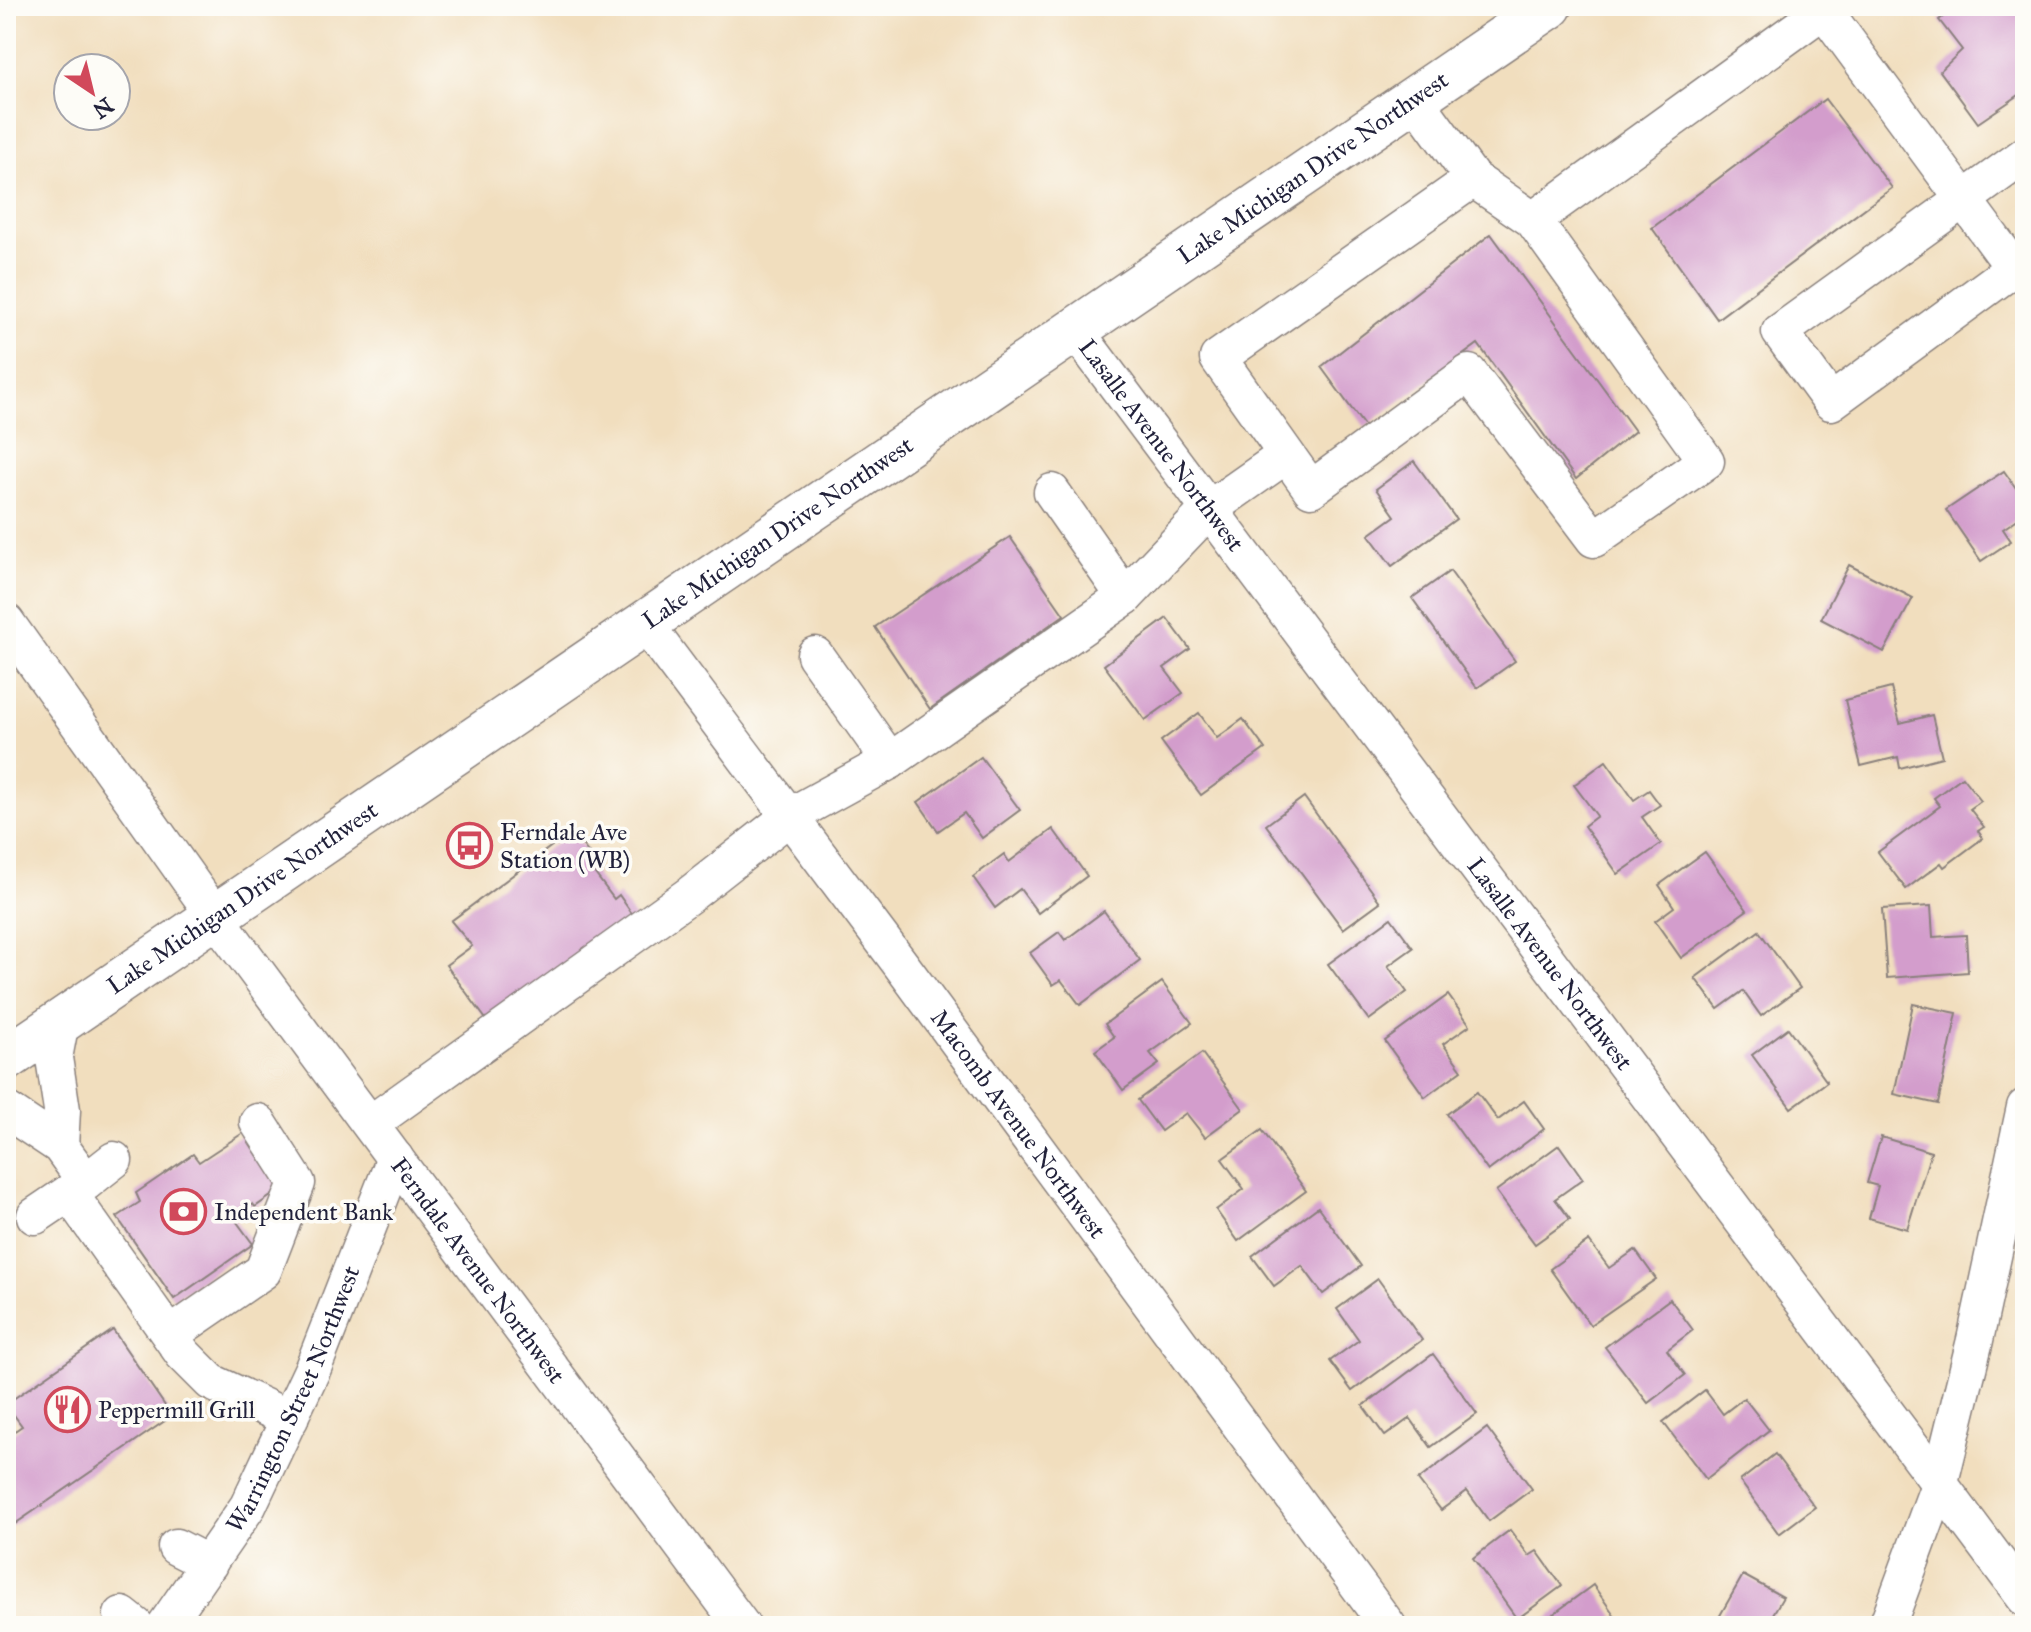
<svg xmlns="http://www.w3.org/2000/svg" width="2031" height="1632" viewBox="0 0 2031 1632" font-family="'IM FELL Great Primer',serif">
  <style>
    .building { fill: #d39dcc }
    .lines { fill: none; stroke-linecap: round; stroke-linejoin: round }
    .minor-casing { stroke: #8a807c; stroke-width: 39 }
    .highway-casing { stroke: #8a807c; stroke-width: 47 }
    .minor { stroke: #fff; stroke-width: 36 }
    .highway { stroke: #fff; stroke-width: 44 }
    .labels { text-anchor: middle; dominant-baseline: central; stroke-width: 7; stroke-linejoin: round; paint-order: stroke }
    .street-label { font-size: 24px; fill: #22223b; stroke: #fdfcf7 }
    .poi-label { font-size: 24px; fill: #22223b; stroke: #fdfcf7; text-anchor: start }
  </style>
  <rect width="100%" height="100%" fill="#fdfcf7"/>
  <filter id="ink" filterUnits="userSpaceOnUse"><feTurbulence type="fractalNoise" baseFrequency=".0125" numOctaves="2"/><feDisplacementMap in="SourceGraphic" scale="16" xChannelSelector="R" yChannelSelector="G"/><feConvolveMatrix kernelMatrix="1 2 1 2 8 2 1 2 1" color-interpolation-filters="sRGB"/></filter>
  <filter id="wash" filterUnits="userSpaceOnUse"><feTurbulence type="fractalNoise" baseFrequency=".006" numOctaves="4" result="noise"/><feDisplacementMap in="SourceGraphic" scale="32" xChannelSelector="R" yChannelSelector="G"/><feGaussianBlur stdDeviation="1.8" result="paint"/><feColorMatrix in="noise" values="0 0 0 0 0 0 0 0 0 0 0 0 0 0 0 0 0 1.4 0 .05"/><feComposite in="paint" operator="in"/></filter>
  <g filter="url(#wash)">
    <rect width="100%" height="100%" fill="#f1debe"/>
    <g id="blocks">
      <g class="building">
        <polygon points="1946,6 2025,6 2025,91 1978,123 1940,71 1962,50 1939,20 1950,11"/>
        <polygon points="1825,99 1892,188 1717,319 1652,228"/>
        <polygon points="1491,234 1635,431 1576,479 1478,344 1365,427 1321,367"/>
        <polygon points="1414,461 1456,519 1392,566 1369,535 1395,516 1376,489"/>
        <polygon points="2004,471 2025,501 2025,514 2003,529 2011,541 1981,561 1946,510"/>
        <polygon points="1010,537 1064,615 930,709 875,627"/>
        <polygon points="1849,565 1913,598 1884,652 1821,619"/>
        <polygon points="1450,571 1515,661 1477,688 1412,598"/>
        <polygon points="1167,618 1190,649 1164,668 1183,693 1145,720 1104,665"/>
        <polygon points="1891,688 1900,723 1932,715 1942,757 1900,768 1898,757 1861,766 1845,700"/>
        <polygon points="1199,713 1217,738 1243,719 1265,749 1201,795 1161,741"/>
        <polygon points="981,757 1020,810 982,838 964,813 938,831 918,802"/>
        <polygon points="1606,761 1634,800 1649,790 1660,805 1642,817 1661,844 1618,874 1584,826 1597,816 1574,785"/>
        <polygon points="1962,777 1981,801 1970,809 1984,827 1978,831 1983,838 1944,867 1941,863 1906,889 1878,852 1940,806 1934,798"/>
        <polygon points="1304,797 1380,902 1343,929 1266,825"/>
        <polygon points="1053,829 1087,876 1038,913 1020,889 995,908 973,877 1004,854 1009,862"/>
        <polygon points="572,831 590,855 584,859 614,899 619,895 635,918 491,1026 446,965 472,946 451,921"/>
        <polygon points="1705,852 1747,910 1681,958 1655,921 1674,907 1659,885"/>
        <polygon points="1931,906 1933,937 1966,935 1968,972 1887,978 1882,909"/>
        <polygon points="1104,911 1140,960 1080,1005 1061,980 1053,985 1030,953 1059,932 1065,940"/>
        <polygon points="1391,918 1413,948 1388,966 1407,992 1369,1020 1328,964"/>
        <polygon points="1759,931 1800,988 1761,1016 1743,991 1718,1009 1695,978"/>
        <polygon points="1162,982 1192,1023 1150,1053 1159,1064 1123,1090 1095,1051 1114,1037 1105,1024"/>
        <polygon points="1448,995 1470,1025 1443,1044 1462,1070 1425,1097 1385,1041"/>
        <polygon points="1913,1004 1957,1013 1938,1104 1894,1094"/>
        <polygon points="1788,1028 1827,1082 1791,1108 1752,1055"/>
        <polygon points="1202,1053 1243,1109 1205,1137 1186,1113 1161,1131 1138,1100"/>
        <polygon points="1477,1092 1498,1120 1524,1101 1544,1129 1488,1171 1447,1114"/>
        <polygon points="249,1129 288,1184 255,1207 253,1204 234,1218 253,1244 174,1299 117,1217 140,1202 136,1193 193,1154 199,1162"/>
        <polygon points="1262,1130 1306,1191 1238,1241 1216,1210 1244,1189 1222,1159"/>
        <polygon points="1881,1137 1931,1152 1907,1229 1869,1218 1878,1186 1867,1183"/>
        <polygon points="1559,1145 1583,1179 1555,1199 1570,1219 1535,1244 1496,1191"/>
        <polygon points="1318,1207 1361,1266 1323,1294 1302,1266 1274,1286 1252,1256"/>
        <polygon points="1589,1241 1609,1268 1635,1250 1656,1279 1590,1325 1550,1269"/>
        <polygon points="1378,1279 1422,1340 1352,1391 1330,1361 1359,1340 1337,1309"/>
        <polygon points="1670,1299 1693,1330 1667,1350 1685,1375 1648,1403 1605,1347"/>
        <polygon points="113,1330 172,1416 6,1530 6,1437 22,1426 6,1404"/>
        <polygon points="1433,1354 1477,1414 1431,1447 1410,1418 1385,1436 1363,1406"/>
        <polygon points="1705,1390 1723,1414 1744,1398 1769,1430 1706,1479 1663,1422"/>
        <polygon points="1487,1428 1532,1489 1489,1521 1467,1491 1441,1510 1418,1480"/>
        <polygon points="1775,1454 1815,1507 1779,1534 1740,1481"/>
        <polygon points="1510,1530 1529,1556 1537,1551 1562,1586 1517,1619 1473,1558"/>
        <polygon points="1743,1575 1783,1597 1766,1626 1714,1626"/>
        <polygon points="1593,1585 1615,1616 1602,1626 1537,1626"/>
      </g>
    </g>
  </g>
  <g filter="url(#ink)">
    <use href="#blocks" fill-opacity="0" stroke="#8a807c" stroke-width="2"/>
    <g class="lines">
      <defs>
        <g id="minor">
          <polyline points="1821,6 2014,268 2025,260"/>
          <polyline points="1414,98 1473,179 1218,358 1311,489 1469,373 1594,539 1706,461 1533,220 1473,179"/>
          <polyline points="1533,220 1829,6"/>
          <polyline points="2014,268 1831,402 1780,332 2025,155"/>
          <path id="s1" d="M1075,330L2025,1598"/>
          <polyline points="1052,492 1125,597"/>
          <path id="s2" d="M6,622L215,916L742,1626"/>
          <path id="s3" d="M645,624L902,966L1388,1626"/>
          <polyline points="815,655 890,761"/>
          <polyline points="6,1110 60,1146 86,1182 69,1193 183,1354 211,1382 290,1419"/>
          <polyline points="370,1124 688,896 790,816 890,761 1125,597 1209,509 1286,455"/>
          <polyline points="60,1146 62,1110 54,1058 61,1021"/>
          <polyline points="86,1182 114,1160"/>
          <polyline points="35,1216 69,1193"/>
          <polyline points="170,1335 263,1271 297,1183 258,1122"/>
          <polyline points="176,1547 209,1564"/>
          <polyline points="122,1615 136,1626"/>
          <path id="s4" d="M165,1626L248,1506L313,1368L395,1158"/>
          <polyline points="1887,1626 1940,1482 1975,1340 2025,1107"/>
        </g>
        <g id="highway">
          <path id="s5" d="M6,1059L1550,6"/>
        </g>
      </defs>
      <use href="#minor" class="minor-casing"/>
      <use href="#highway" class="highway-casing"/>
      <use href="#minor" class="minor"/>
      <use href="#highway" class="highway"/>
    </g>
  </g>
  <defs>
    <symbol id="bus-ring" viewBox="-11 -11 22 22"><circle r="9.5" fill="#fdfcf7" stroke="#d1495b" stroke-width="1.5"/><path d="M-5-6H5V4H4V6H2V4H-2V6H-4V4H-5ZM-3.5-4V0h7V-4ZM-3.5 1.2v1.5H-2V1.2ZM2 1.2v1.5H3.5V1.2Z" fill="#d1495b"/></symbol>
    <symbol id="bank-ring" viewBox="-11 -11 22 22"><circle r="9.5" fill="#fdfcf7" stroke="#d1495b" stroke-width="1.5"/><path d="M-6-4H6V4H-6ZM0-2.3a2.3 2.3 0 1 0 0 4.6a2.3 2.3 0 1 0 0-4.6Z" fill="#d1495b"/></symbol>
    <symbol id="restaurant-ring" viewBox="-11 -11 22 22"><circle r="9.5" fill="#fdfcf7" stroke="#d1495b" stroke-width="1.5"/><path d="M-5-6h1v4h1v-4h1v4h1v-4h1v5L-1.5 .5V6h-2V.5L-5-1ZM5-6V6H3V1.5H1.5Q1.5-4 5-6Z" fill="#d1495b"/></symbol>
  </defs>
  <g fill-rule="evenodd">
    <use href="#bus-ring" x="444" y="820" width="51" height="51"/>
    <use href="#bank-ring" x="158" y="1186" width="51" height="51"/>
    <use href="#restaurant-ring" x="42" y="1384" width="51" height="51"/>
  </g>
  <g class="labels">
    <g class="street-label">
      <text stroke="none"><textPath href="#s5" startOffset="1582">Lake Michigan Drive Northwest</textPath></text>
      <text stroke="none"><textPath href="#s1" startOffset="144">Lasalle Avenue Northwest</textPath></text>
      <text stroke="none"><textPath href="#s5" startOffset="934">Lake Michigan Drive Northwest</textPath></text>
      <text stroke="none"><textPath href="#s5" startOffset="286">Lake Michigan Drive Northwest</textPath></text>
      <text stroke="none"><textPath href="#s1" startOffset="792">Lasalle Avenue Northwest</textPath></text>
      <text stroke="none"><textPath href="#s3" startOffset="624">Macomb Avenue Northwest</textPath></text>
      <text stroke="none"><textPath href="#s2" startOffset="802">Ferndale Avenue Northwest</textPath></text>
      <text stroke="none"><textPath href="#s4" startOffset="262">Warrington Street Northwest</textPath></text>
    </g>
    <g class="poi-label">
      <text x="500" y="832">Ferndale Ave<tspan x="500" dy="28">Station (WB)</tspan></text>
      <text x="214" y="1212">Independent Bank</text>
      <text x="98" y="1410">Peppermill Grill</text>
    </g>
  </g>
  <rect width="2031" height="1632" fill="none" stroke="#fdfcf7" stroke-width="32"/>
  <g transform="translate(92 92) rotate(145)"><circle r="38" fill="#fdfcf7" stroke="#a5a5ac" stroke-width="2"/>
  <path d="M0-6L14 30L0 20L-14 30Z" fill="#d1495b"/>
  <text y="-12" font-size="22" font-weight="bold" text-anchor="middle" fill="#22223b">N</text>
  </g>
</svg>
